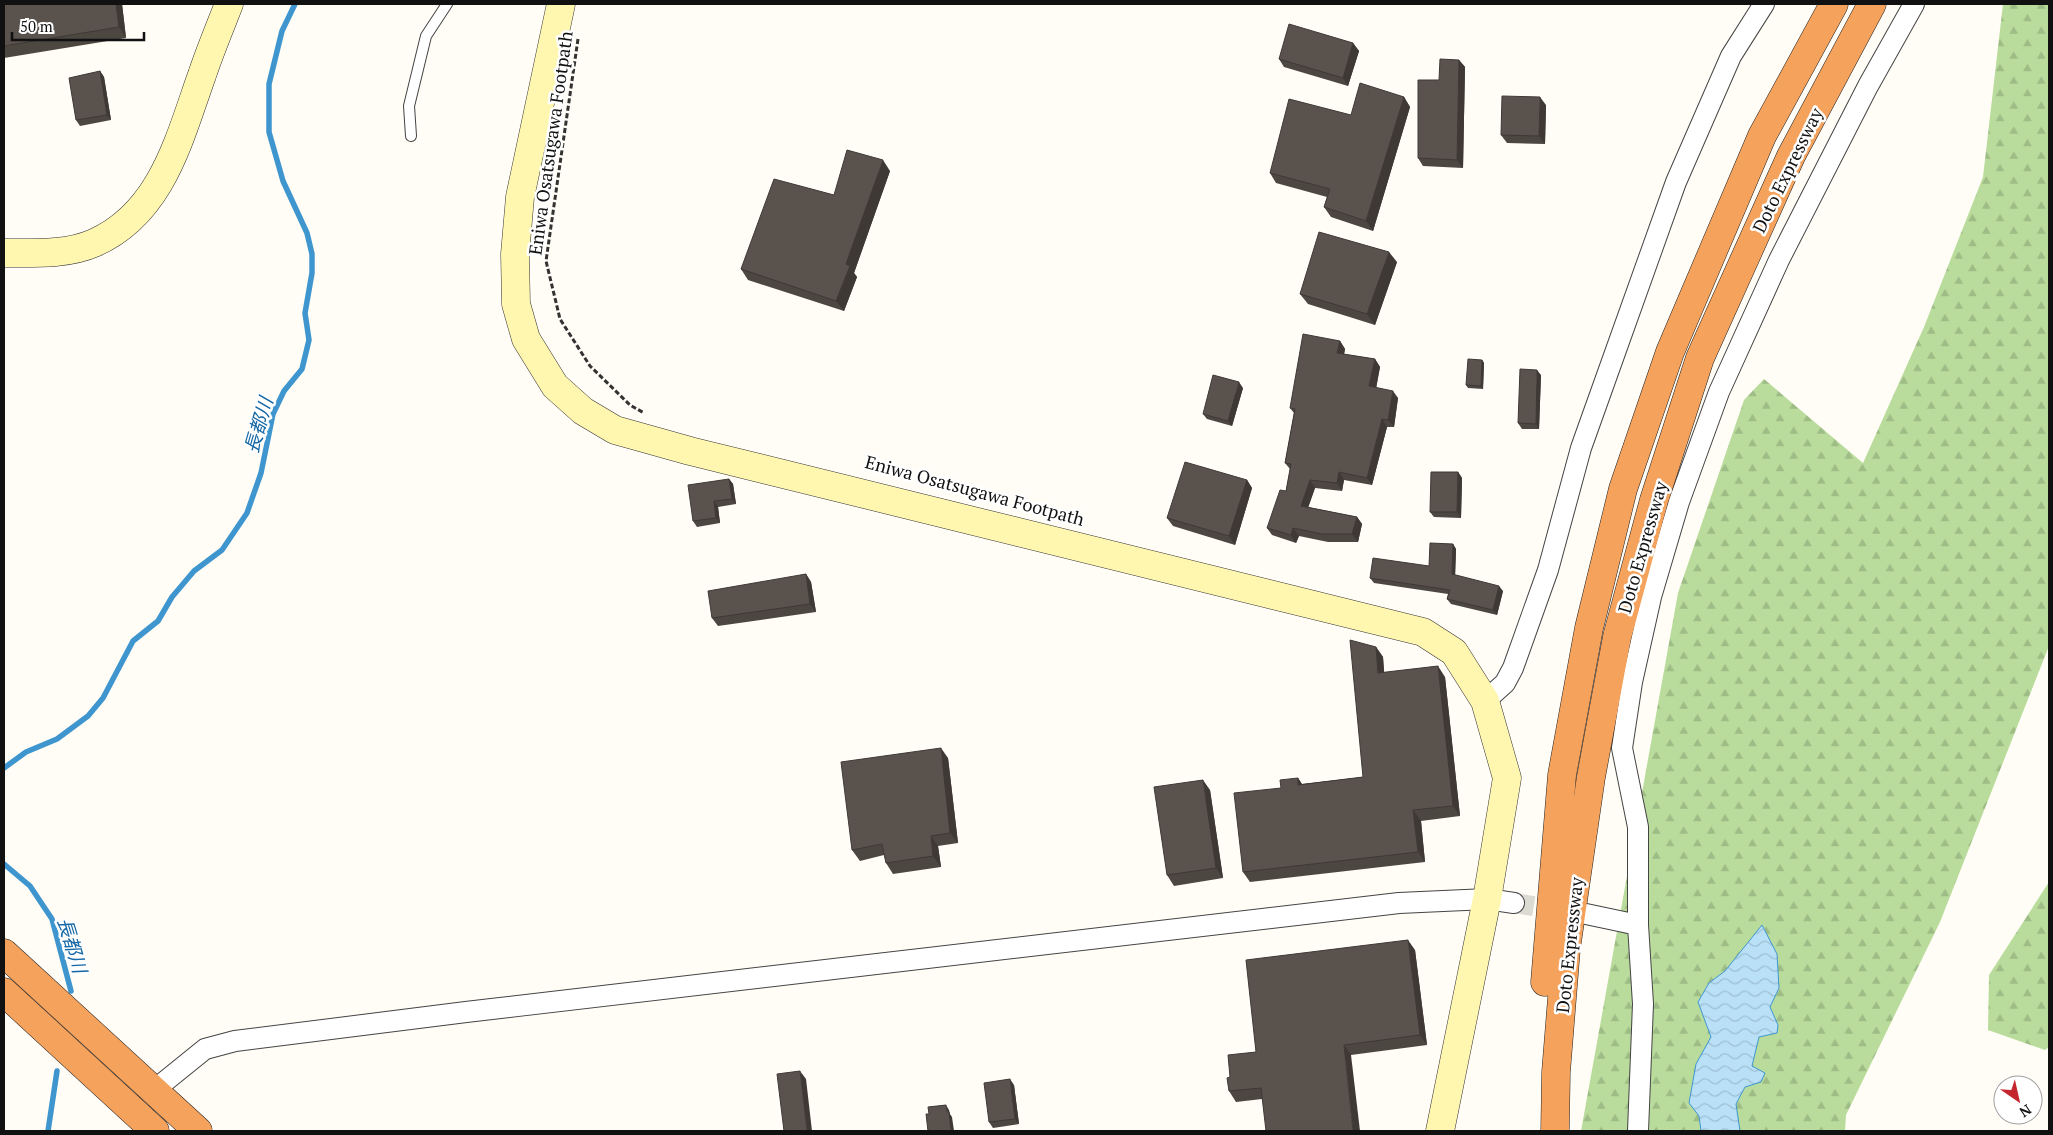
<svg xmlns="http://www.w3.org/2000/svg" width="2053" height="1135" viewBox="0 0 2053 1135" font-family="'PT Serif','Noto Sans JP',serif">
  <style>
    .forest { fill: url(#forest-firs) }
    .water { fill: url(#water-waves); stroke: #3f96cf }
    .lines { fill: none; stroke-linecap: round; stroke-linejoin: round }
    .stream { stroke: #3f96cf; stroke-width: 5.5 }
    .street-tunnel { stroke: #dbdad3; stroke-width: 20; stroke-dasharray: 20 10; stroke-linecap: butt }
    .lane-casing { stroke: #444; stroke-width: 12 }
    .street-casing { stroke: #444; stroke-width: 22 }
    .secondary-casing { stroke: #333; stroke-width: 29 }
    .highway-casing { stroke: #222; stroke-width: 29 }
    .path { stroke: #333; stroke-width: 3; stroke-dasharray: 5 2.5; stroke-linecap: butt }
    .lane { stroke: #fff; stroke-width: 10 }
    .street { stroke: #fff; stroke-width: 20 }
    .secondary { stroke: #fff6b0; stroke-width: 28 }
    .highway { stroke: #f5a25d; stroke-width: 28 }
    .wall { fill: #4d4742 }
    .shaded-wall { fill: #3f3936 }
    .building { fill: #5a524d; stroke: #3f3936 }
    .labels { text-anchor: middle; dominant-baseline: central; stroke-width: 5; stroke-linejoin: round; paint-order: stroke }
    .street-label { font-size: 18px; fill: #111; stroke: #fff }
    .water-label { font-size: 19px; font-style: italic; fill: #1768a6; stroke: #fff }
  </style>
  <defs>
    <pattern id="forest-firs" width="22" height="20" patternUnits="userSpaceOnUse" patternTransform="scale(1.25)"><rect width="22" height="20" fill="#b9dc9c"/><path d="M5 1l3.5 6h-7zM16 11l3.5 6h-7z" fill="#9ebc85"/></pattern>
    <pattern id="water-waves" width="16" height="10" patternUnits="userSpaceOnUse" patternTransform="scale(1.25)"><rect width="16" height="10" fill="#b9e0f7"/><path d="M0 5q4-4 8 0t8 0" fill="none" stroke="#9ebfd3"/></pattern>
  </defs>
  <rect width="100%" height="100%" fill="#fffdf5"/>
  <g class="forest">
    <polygon points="2003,4 2049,4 2049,646 1940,922 1846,1115 1845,1131 1581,1131 1678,593 1744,400 1764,379 1863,463 1924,327 1983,177"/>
    <polygon points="2049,882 2049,1047 2045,1050 1988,1030 1989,975"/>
  </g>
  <polygon class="water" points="1762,925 1777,954 1779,988 1770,1007 1778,1025 1777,1033 1759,1037 1752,1066 1765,1073 1761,1082 1745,1087 1736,1104 1740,1131 1701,1131 1699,1116 1689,1103 1696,1064 1711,1037 1698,1002 1709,983 1725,971"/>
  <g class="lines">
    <g class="stream">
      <polyline points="4,768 26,752 57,739 88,716 103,698 133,641 158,621 172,597 194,571 222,550 247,513 261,473 273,414 284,391 302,369 309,340 305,313 312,273 312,254 307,233 283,181 269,132 269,84 282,31 295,4"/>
      <polyline points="4,864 30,886 52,919 71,991"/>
      <polyline points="48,1131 57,1071"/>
    </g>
    <polyline class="street-tunnel" points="1514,903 1564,911"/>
    <defs>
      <polyline id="lane" points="411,136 409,106 426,36 447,4"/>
      <g id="street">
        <polyline points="1485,701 1505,683 1513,668 1548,570 1581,448 1676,182 1731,56 1764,4"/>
        <polyline points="1586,914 1638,925"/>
        <polyline points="153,1091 205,1049 235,1041 466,1012 1399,903 1487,899 1514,903"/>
        <polyline points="1638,1131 1643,1004 1638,925 1638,827 1622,748 1632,682 1651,597 1679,502 1719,392 1779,260 1868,86 1914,4"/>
      </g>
      <g id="secondary">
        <polyline points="561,4 520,197 515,254 516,304 526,339 555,386 583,411 615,430 690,451 1423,632 1454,652 1485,701 1507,778 1487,899 1440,1131"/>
        <path d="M4,253C33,253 67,255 94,243C162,213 179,139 202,75C210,51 220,27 229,4"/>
      </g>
      <g id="highway">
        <polyline points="4,953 198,1131"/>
        <polyline points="1545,982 1562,775 1589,628 1623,489 1670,352 1762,136 1834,4"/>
        <polyline points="4,992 155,1131"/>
        <polyline points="1555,1131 1556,1072 1566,949 1591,777 1617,637 1654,500 1700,358 1791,156 1872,4"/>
      </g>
    </defs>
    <use href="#lane" class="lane-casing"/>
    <use href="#street" class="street-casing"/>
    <use href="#secondary" class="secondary-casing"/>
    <use href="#highway" class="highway-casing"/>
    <polyline class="path" points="578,39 546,261 560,319 590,366 630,405 644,413"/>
    <use href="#lane" class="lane"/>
    <use href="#street" class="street"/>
    <use href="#secondary" class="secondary"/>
    <use href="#highway" class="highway"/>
  </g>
  <g class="wall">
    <polygon points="4,4 122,4 126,38 4,58"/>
    <polygon points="1353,43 1359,51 1348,86 1284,67 1279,59"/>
    <polygon points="1459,60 1465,67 1463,168 1423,166 1418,158 1439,80"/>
    <polygon points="100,71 104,77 111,120 80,126 76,120"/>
    <polygon points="1404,97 1410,107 1373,231 1331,217 1324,207 1327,197 1276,183 1270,173 1351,115"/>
    <polygon points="1546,105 1545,144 1507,143 1501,135"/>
    <polygon points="890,171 854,273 857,277 844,311 748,280 741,269 834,195"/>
    <polygon points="1397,262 1375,325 1308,304 1300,294"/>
    <polygon points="1340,341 1345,349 1344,354 1375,359 1380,367 1376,388 1398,398 1394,427 1387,427 1372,485 1344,480 1342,491 1315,488 1308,507 1357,517 1362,524 1358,542 1328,542 1299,536 1296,543 1272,535 1267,528 1286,491 1290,469 1285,463 1294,413 1290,408"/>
    <polygon points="1482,360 1484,363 1483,389 1468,388 1466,385"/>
    <polygon points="1541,375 1539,429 1522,429 1518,423"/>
    <polygon points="1243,388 1232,426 1207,419 1203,414"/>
    <polygon points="1458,472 1462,478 1461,518 1434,517 1430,512"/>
    <polygon points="729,479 733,484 736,504 718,507 720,523 697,527 693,521"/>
    <polygon points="1247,480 1252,488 1235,545 1173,526 1167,518"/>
    <polygon points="1453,544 1456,549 1455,575 1503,591 1497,615 1451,604 1447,599 1448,594 1374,583 1370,578 1429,566"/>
    <polygon points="806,574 811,582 816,612 718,626 712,618"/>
    <polygon points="1376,647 1383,657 1384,672 1445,677 1460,816 1421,821 1425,862 1250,882 1243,872 1281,788 1298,778 1302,784 1363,777"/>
    <polygon points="948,758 958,843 938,846 941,867 893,874 886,863 884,855 860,861 852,850"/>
    <polygon points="1210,790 1223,878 1174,886 1167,875"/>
    <polygon points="1415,950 1427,1045 1351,1055 1262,1099 1236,1102 1229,1091 1230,1077 1256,1052"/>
    <polygon points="1014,1085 1019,1124 993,1128 989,1122"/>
  </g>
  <g class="shaded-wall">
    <polygon points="116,4 122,4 126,38 119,27"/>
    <polygon points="1353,43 1359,51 1348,86 1343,78"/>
    <polygon points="1459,60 1465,67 1463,168 1457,160"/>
    <polygon points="100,71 104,77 111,120 107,115"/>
    <polygon points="1404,97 1410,107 1373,231 1366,221"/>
    <polygon points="1540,97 1546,105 1545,144 1539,136"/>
    <polygon points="883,160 890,171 854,273 857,277 844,311 836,301 846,264"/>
    <polygon points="1389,252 1397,262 1375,325 1367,314"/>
    <polygon points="1340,341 1345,349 1343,360 1337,353"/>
    <polygon points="1375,359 1380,367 1375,394 1369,386"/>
    <polygon points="1482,360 1484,363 1483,389 1481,386"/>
    <polygon points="1537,370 1541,375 1539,429 1536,424"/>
    <polygon points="1239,382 1243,388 1232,426 1228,421"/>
    <polygon points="1393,391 1398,398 1394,427 1388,420"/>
    <polygon points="1382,419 1387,427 1372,485 1367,478"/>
    <polygon points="1339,472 1344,480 1342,491 1337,483"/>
    <polygon points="1458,472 1462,478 1461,518 1457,512"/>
    <polygon points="729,479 733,484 736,504 732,499"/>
    <polygon points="1247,480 1252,488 1235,545 1229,536"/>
    <polygon points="1310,480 1315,488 1306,514 1301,506"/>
    <polygon points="714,501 718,507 720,523 716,518"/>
    <polygon points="1357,517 1362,524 1358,542 1352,534"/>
    <polygon points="1293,528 1299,536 1296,543 1291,535"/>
    <polygon points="1453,544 1456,549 1455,580 1452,574"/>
    <polygon points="806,574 811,582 816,612 810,604"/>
    <polygon points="1499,586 1503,591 1497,615 1493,610"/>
    <polygon points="1376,647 1383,657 1385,684 1378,673"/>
    <polygon points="1438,666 1445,677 1460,816 1453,806"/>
    <polygon points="941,748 948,758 958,843 950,833"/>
    <polygon points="1298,778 1305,789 1298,785"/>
    <polygon points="1203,780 1210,790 1223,878 1216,868"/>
    <polygon points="1413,810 1421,821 1425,862 1418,852"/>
    <polygon points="931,836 938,846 941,867 933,856"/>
    <polygon points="1408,940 1415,950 1427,1045 1420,1035"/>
    <polygon points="1344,1045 1351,1055 1360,1131 1353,1131"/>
    <polygon points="800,1071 806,1079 812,1131 807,1131"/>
    <polygon points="1010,1079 1014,1085 1019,1124 1015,1119"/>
    <polygon points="946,1105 949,1110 950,1114 952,1117 954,1131 951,1131"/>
  </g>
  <g class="building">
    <polygon points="4,4 116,4 119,27 4,46"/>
    <polygon points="1289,24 1353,43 1343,78 1279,59"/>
    <polygon points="1440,59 1459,60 1457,160 1418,158 1418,80 1439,80"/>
    <polygon points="100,71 107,115 76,120 69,78"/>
    <polygon points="1360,83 1404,97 1366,221 1324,207 1330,189 1270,173 1289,99 1351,115"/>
    <polygon points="1502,96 1540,97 1539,136 1501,135"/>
    <polygon points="847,150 883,160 846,264 850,266 836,301 741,269 774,179 834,195"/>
    <polygon points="1319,232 1389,252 1367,314 1300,294"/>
    <polygon points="1303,334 1340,341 1337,353 1375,359 1369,386 1393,391 1388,420 1382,419 1367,478 1339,472 1337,483 1310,480 1301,506 1357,517 1352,534 1322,534 1293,528 1291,535 1267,528 1280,490 1286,491 1291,464 1285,463 1295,409 1290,408"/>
    <polygon points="1468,359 1482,360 1481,386 1466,385"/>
    <polygon points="1520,369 1537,370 1536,424 1518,423"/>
    <polygon points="1213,375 1239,382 1228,421 1203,414"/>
    <polygon points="1185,462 1247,480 1229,536 1167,518"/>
    <polygon points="1431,472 1458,472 1457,512 1430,512"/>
    <polygon points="729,479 732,499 714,501 716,518 693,521 688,485"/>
    <polygon points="1430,543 1453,544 1452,574 1499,586 1493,610 1447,599 1450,590 1370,578 1373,558 1429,566"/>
    <polygon points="806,574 810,604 712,618 708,591"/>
    <polygon points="1350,640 1376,647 1378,673 1438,666 1453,806 1413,810 1418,852 1243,872 1234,793 1281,788 1280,780 1298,778 1298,785 1363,777"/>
    <polygon points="941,748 950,833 931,836 933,856 886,863 882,844 852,850 841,762"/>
    <polygon points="1203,780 1216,868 1167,875 1154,787"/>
    <polygon points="1408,940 1420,1035 1344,1045 1353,1131 1266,1131 1261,1088 1229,1091 1227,1078 1230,1077 1228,1055 1256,1052 1246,960"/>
    <polygon points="800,1071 807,1131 784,1131 777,1074"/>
    <polygon points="1010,1079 1015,1119 989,1122 984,1083"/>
    <polygon points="946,1105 947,1112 949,1112 951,1131 928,1131 926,1114 929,1114 928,1107"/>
  </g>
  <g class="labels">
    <g class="street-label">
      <text transform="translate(550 143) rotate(-82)">Eniwa Osatsugawa Footpath</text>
      <text transform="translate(1787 170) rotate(-64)">Doto Expressway</text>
      <text transform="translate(975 490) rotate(15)">Eniwa Osatsugawa Footpath</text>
      <text transform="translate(1642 547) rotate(-74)">Doto Expressway</text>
      <text transform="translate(1569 945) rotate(-84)">Doto Expressway</text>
    </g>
    <g class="water-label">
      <text transform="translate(258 425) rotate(-74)">長都川</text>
      <text transform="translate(73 945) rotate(73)">長都川</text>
    </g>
  </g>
  <rect width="2053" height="1135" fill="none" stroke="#111111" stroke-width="10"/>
  <g transform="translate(2018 1100) rotate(146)"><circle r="24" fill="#ffffff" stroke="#a0a0a0"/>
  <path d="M0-4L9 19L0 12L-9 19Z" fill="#c4262e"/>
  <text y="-8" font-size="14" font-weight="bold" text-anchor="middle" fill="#111111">N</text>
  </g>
  <path d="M12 32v8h132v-8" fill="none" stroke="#111111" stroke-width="2.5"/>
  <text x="20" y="32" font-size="15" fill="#111111" stroke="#ffffff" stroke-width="4" paint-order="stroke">50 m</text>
</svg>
